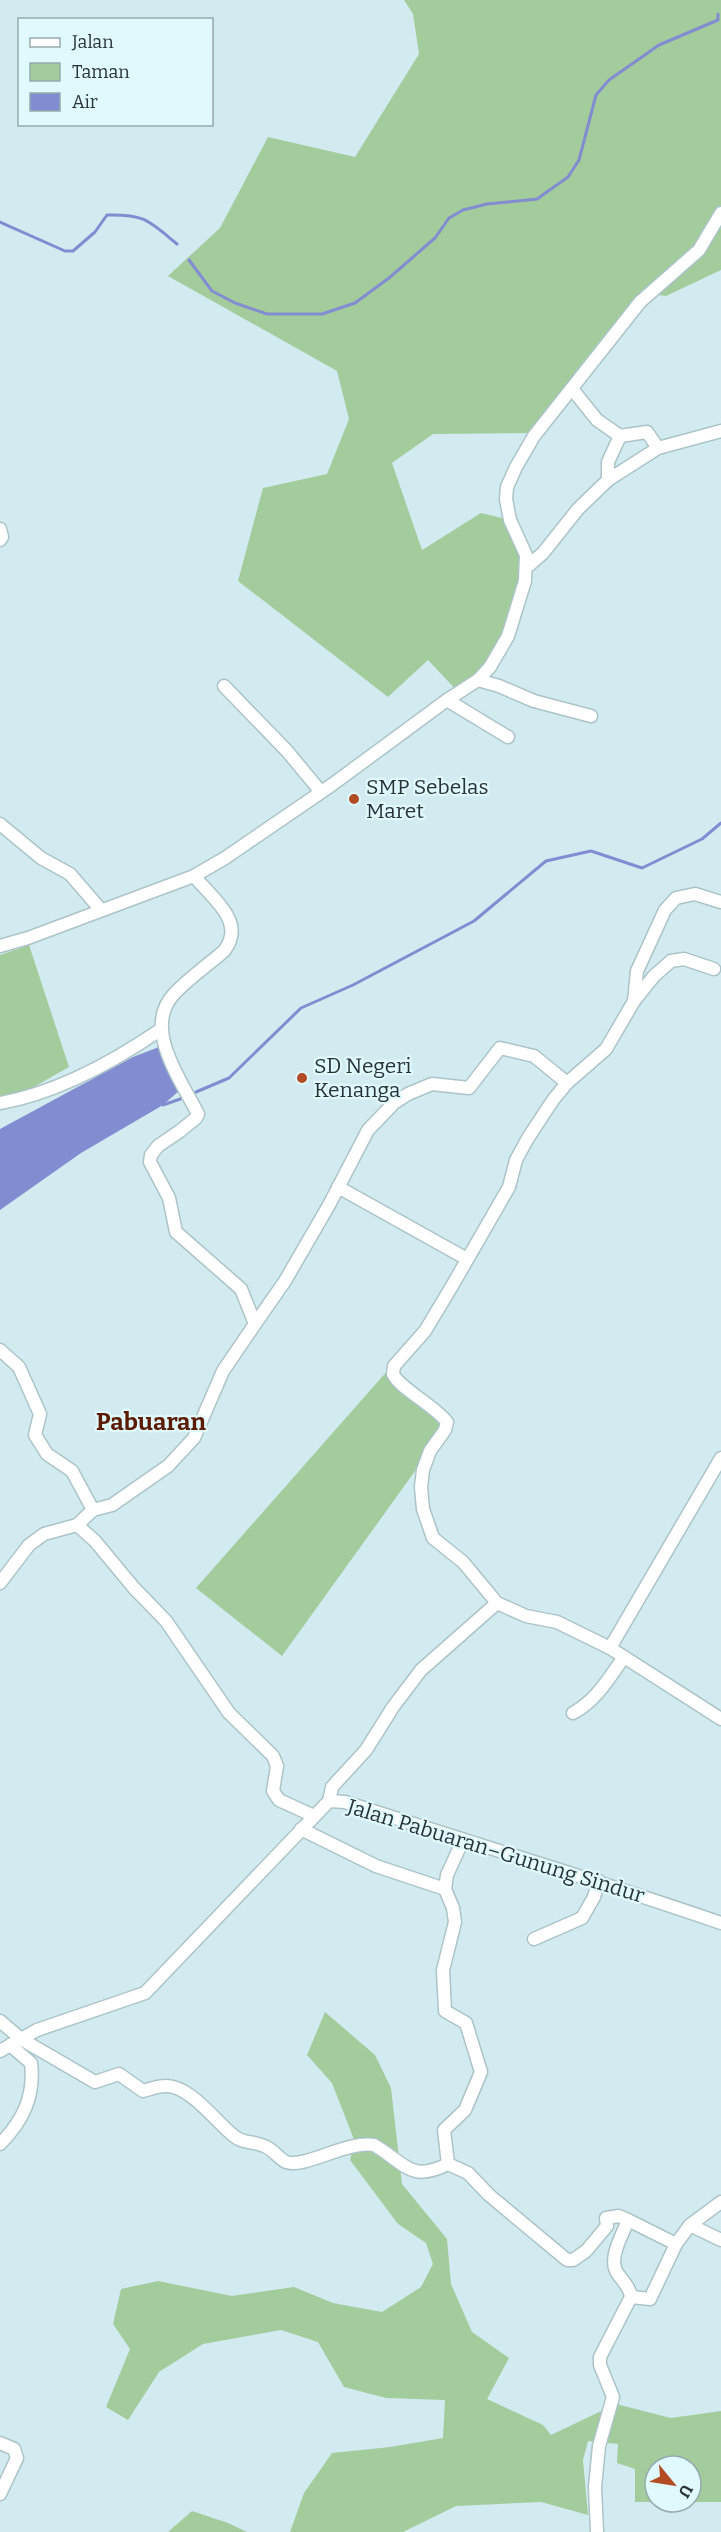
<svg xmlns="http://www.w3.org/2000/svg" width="721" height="2532" viewBox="0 0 721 2532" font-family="Bitter,serif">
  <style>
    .green { fill: #a3cc9d }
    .water { fill: #828cd1 }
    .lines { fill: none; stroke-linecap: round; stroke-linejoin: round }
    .stream { stroke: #828cd1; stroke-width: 3 }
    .minor-casing { stroke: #acc4c8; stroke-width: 15 }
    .minor { stroke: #fff; stroke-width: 12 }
    .poi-dot { fill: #b34c24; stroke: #dff9fd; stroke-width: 2 }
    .labels { text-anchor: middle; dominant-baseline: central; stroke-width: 4.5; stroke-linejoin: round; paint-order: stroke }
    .poi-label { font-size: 21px; fill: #293335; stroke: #dff9fd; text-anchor: start }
    .street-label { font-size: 21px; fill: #293335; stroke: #dff9fd }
    .quarter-label { font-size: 24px; font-weight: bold; fill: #5a1b00; stroke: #dff9fd }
  </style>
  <rect width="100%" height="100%" fill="#d2ebf0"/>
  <g class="green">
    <polygon points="404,0 721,0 721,270 666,296 651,294 540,433 433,434 392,463 422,550 481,513 506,519 524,567 498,661 461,695 428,660 388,697 238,581 263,488 327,474 349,419 337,371 168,276 220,228 268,137 355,157 419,54 413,14"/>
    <polygon points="29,945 69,1067 25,1092 0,1098 0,955"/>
    <polygon points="388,1370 451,1421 282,1656 196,1588"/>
    <polygon points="325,2012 375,2055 391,2088 402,2184 447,2239 451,2284 472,2332 509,2358 487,2399 543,2425 551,2435 616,2404 671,2418 721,2411 721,2502 691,2502 691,2466 655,2466 655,2502 635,2502 635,2469 617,2463 618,2444 588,2441 583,2460 588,2515 541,2502 456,2506 403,2532 290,2532 304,2493 332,2453 390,2447 443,2438 445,2400 386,2398 344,2387 318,2342 281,2330 203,2344 159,2372 128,2420 106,2407 130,2349 113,2324 121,2289 158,2281 232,2296 294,2287 333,2303 382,2312 421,2287 433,2264 426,2243 398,2224 350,2160 355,2142 332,2083 307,2055"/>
    <polygon points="192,2511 228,2523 247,2532 168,2532"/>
  </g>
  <polygon class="water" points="159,1047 180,1090 163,1105 81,1153 0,1210 0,1129 133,1057"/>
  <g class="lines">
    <g class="stream">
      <path d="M0,222L65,251H73L95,232L107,215C145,214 149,221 177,244"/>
      <polyline points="189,260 212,291 235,303 267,314 322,314 355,303 389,278 435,238 449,218 463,210 487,204 537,199 568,177 579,160 596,95 609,80 659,45 718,20 718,14"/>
      <polyline points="196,1092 229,1078 301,1008 353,985 474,921 546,861 591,851 642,868 702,839 721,823"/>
      <polyline points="163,1105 183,1098"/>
    </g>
    <defs>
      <g id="minor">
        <polyline points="573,390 597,420 620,436 647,432 658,448"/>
        <polyline points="608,480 608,462 620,436"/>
        <polyline points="0,529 2,537 0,540"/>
        <polyline points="527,567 543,553 578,509 608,480 658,448 721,431"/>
        <polyline points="478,680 499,686 534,701 591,716"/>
        <polyline points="224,686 287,751 321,792"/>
        <polyline points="447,700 508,737"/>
        <polyline points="0,824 41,858 70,874 101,910"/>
        <polyline points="0,946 28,938 194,876 225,858 333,784 447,700 478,680 490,667 508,636 525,581 526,555 510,520 506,499 507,487 516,467 534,436 640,302 699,250 721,213"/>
        <path d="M714,969L684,959L671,961L654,976L634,1001L606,1049L567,1083L553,1100L528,1138L516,1160L509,1187L452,1286L425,1331L394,1366L393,1374C399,1388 435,1406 447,1422L445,1430L430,1451L423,1470L421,1487L423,1509L433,1538L463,1562L497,1603L526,1616L557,1622L610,1648L721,1458"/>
        <polyline points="634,1001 637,971 665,910 676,898 695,894 721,902"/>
        <path d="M0,1103C57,1093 113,1062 160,1030"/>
        <polyline points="338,1187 467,1259"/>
        <polyline points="255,1324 285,1281 329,1205 368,1130 394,1103 408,1094 432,1084 469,1088 500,1048 534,1056 567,1083"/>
        <polyline points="0,1350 19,1367 40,1414 35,1435 47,1454 72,1471 93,1510"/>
        <polyline points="77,1525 95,1541 134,1588 166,1621 229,1713 273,1756 277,1766 273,1791 279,1800 314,1816"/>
        <path d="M0,1583L29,1545L44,1534L77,1525L93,1510L112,1505L168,1466L194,1438L223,1371L255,1324L241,1289L176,1232L169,1198L150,1162L151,1155L158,1146L180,1131L196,1118L198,1114C181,1080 142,1028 174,994C189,978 208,965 224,951C247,922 212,898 194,876"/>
        <polyline points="610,1648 721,1719"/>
        <path d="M573,1713C596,1701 609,1678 624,1657"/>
        <polyline points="329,1801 332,1787 366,1750 393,1707 421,1670 497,1603"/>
        <polyline points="301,1829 376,1866 445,1889"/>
        <polyline points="534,1939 582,1918 594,1897 599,1881"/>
        <path d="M0,2021L21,2039L95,2082L119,2074L143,2091C150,2089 158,2086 165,2086C190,2085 216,2122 234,2136C243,2144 254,2141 264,2146C273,2149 278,2158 286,2162C304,2169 348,2140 374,2145C405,2163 410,2183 448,2164L468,2173L489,2195L567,2260H573L586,2251L607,2226L606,2218L619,2216L628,2220"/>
        <path d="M0,2051L37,2030L145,1993L329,1801L345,1802C471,1843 597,1880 721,1923"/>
        <path d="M0,2144C23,2121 35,2096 31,2063L10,2045"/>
        <polyline points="448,2164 444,2130 465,2110 481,2072 466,2023 445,2011 443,1970 455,1922 453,1908 445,1889 447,1875 463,1840"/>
        <polyline points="690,2225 721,2240"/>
        <polyline points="631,2297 650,2299 676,2244"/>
        <polyline points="0,2443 14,2449 17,2458 0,2494"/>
        <path d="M597,2532L595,2487L599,2446L613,2397L600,2365V2357L631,2297C630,2286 621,2280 616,2271C609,2256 623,2234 628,2220L676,2244L690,2225L721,2202"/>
      </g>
    </defs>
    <use href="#minor" class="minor-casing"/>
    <use href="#minor" class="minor"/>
  </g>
  <g class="poi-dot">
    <circle cx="354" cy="799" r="6"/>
    <circle cx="302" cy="1078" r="6"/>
  </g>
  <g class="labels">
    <g class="poi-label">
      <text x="366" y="787">SMP Sebelas<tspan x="366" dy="24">Maret</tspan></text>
      <text x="314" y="1066">SD Negeri<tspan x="314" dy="24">Kenanga</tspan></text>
    </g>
    <g class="street-label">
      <text transform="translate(496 1851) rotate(17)">Jalan Pabuaran–Gunung Sindur</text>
    </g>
    <g class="quarter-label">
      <text x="151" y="1422">Pabuaran</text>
    </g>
  </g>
  <rect x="18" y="18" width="195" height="108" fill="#dff9fd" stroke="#96aaad" stroke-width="1.5"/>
  <rect x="30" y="38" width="30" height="9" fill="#ffffff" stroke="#96aaad" stroke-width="1.5"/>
  <text x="72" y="48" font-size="18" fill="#293335">Jalan</text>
  <rect x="30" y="63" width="30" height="18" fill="#a3cc9d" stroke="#96aaad" stroke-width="1.5"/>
  <text x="72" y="78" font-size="18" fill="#293335">Taman</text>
  <rect x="30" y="93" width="30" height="18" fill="#828cd1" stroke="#96aaad" stroke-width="1.5"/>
  <text x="72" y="108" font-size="18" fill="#293335">Air</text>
  <g transform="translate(673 2484) rotate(120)"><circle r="28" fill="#dff9fd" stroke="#96aaad" stroke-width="1.5"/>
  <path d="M0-4.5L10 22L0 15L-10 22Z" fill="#b34c24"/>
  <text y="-9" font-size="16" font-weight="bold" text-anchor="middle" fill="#293335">U</text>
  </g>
</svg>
